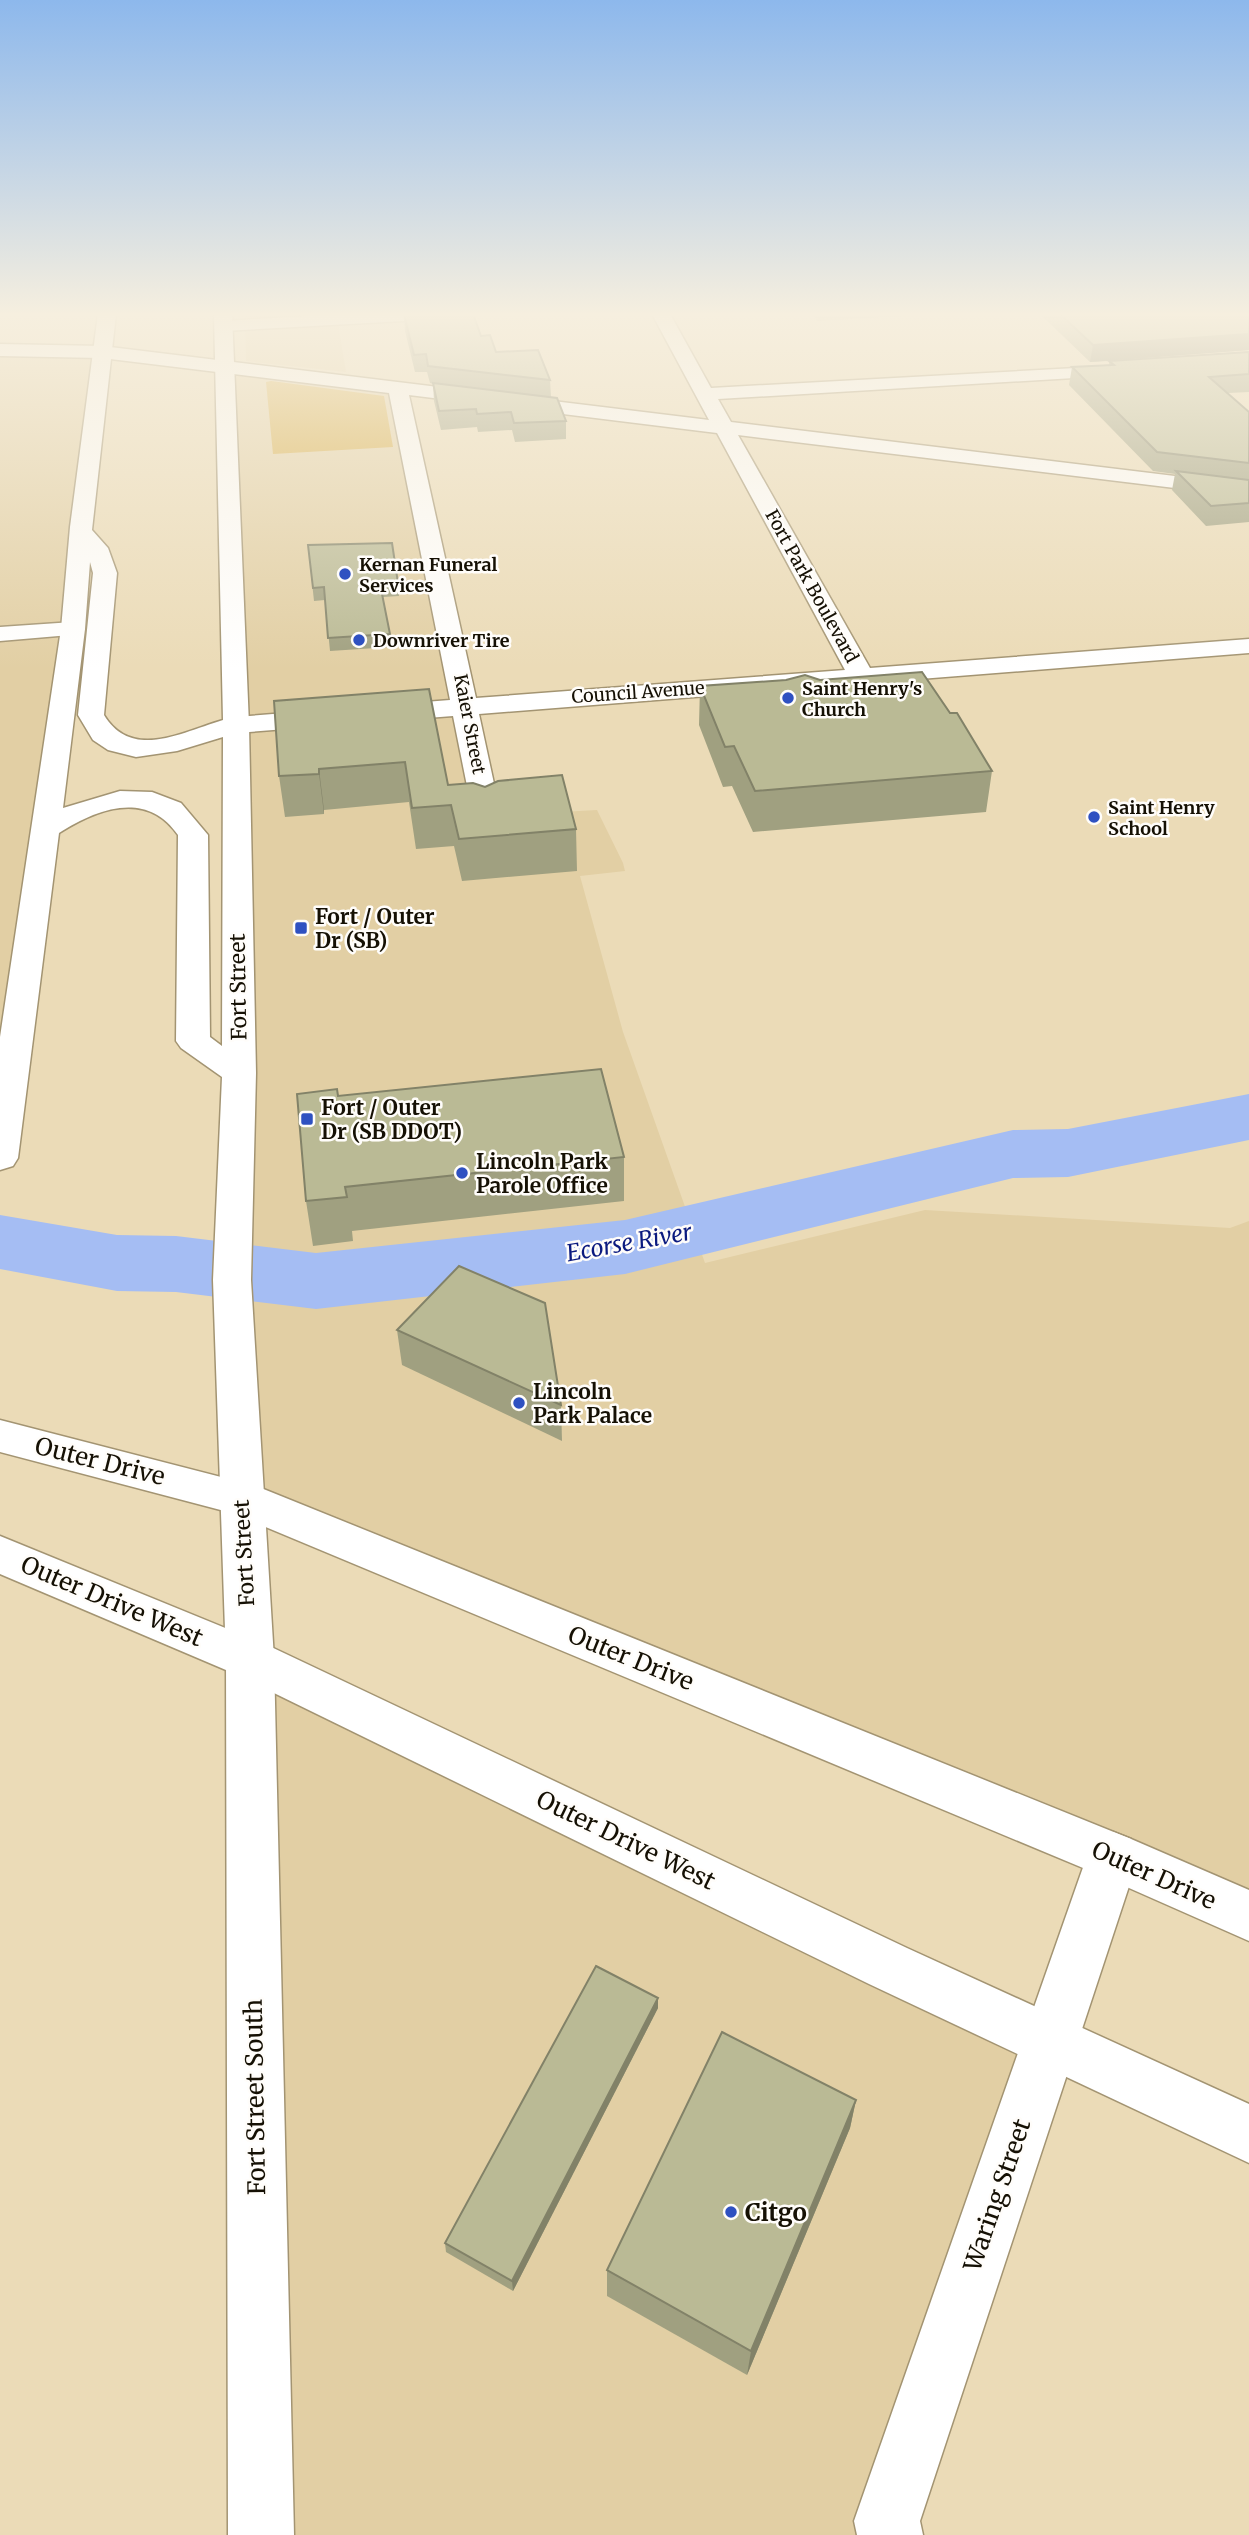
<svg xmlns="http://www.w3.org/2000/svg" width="1249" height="2535" viewBox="0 0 1249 2535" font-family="Merriweather,serif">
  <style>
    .built { fill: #e2cfa4 }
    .green { fill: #d6ab43 }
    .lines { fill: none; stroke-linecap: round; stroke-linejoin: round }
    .river { fill: #a5bdf3; fill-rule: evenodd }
    .minor-casing { stroke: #a39472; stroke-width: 3 }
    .secondary-casing { stroke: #a39472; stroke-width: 3 }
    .primary-casing { stroke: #a39472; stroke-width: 3 }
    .minor { fill: #fff; fill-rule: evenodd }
    .secondary { fill: #fff; fill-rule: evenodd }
    .primary { fill: #fff; fill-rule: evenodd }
    .wall { fill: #a0a080 }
    .shaded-wall { fill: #828268 }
    .building { fill: #baba95; stroke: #828268; stroke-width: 2 }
    .poi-dot { fill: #2f51c1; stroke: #fffdfa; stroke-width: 2.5 }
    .labels { text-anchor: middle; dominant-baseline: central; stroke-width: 5; stroke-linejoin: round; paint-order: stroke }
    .far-poi-label { font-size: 18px; font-weight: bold; fill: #151004; stroke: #fffdfa; text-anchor: start }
    .far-street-label { font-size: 18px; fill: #151004; stroke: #fffdfa }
    .poi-label { font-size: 21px; font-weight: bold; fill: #151004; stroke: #fffdfa; text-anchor: start }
    .street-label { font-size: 21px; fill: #151004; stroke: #fffdfa }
    .water-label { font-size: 23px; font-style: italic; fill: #0b1a7f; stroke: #fffdfa }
    .near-street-label { font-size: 24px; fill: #151004; stroke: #fffdfa }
    .near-poi-label { font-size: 24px; font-weight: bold; fill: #151004; stroke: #fffdfa; text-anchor: start }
  </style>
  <rect width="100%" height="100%" fill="#ebdbb7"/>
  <g class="built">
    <polygon points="245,314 372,314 337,317 346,372 246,361"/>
    <polygon points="0,350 102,352 0,1158"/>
    <polygon points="226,366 398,387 488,816 597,810 623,863 625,871 580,876 623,1032 705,1263 925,1210 1230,1228 1249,1221 1249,1916 241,1498"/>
    <polygon points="250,1659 1050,2039 890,2535 261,2535"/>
  </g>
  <polygon class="green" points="271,381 384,396 393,447 273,454 266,382"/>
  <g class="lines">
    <polygon class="river" points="1249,1094 1249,1140 1068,1177 1013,1178 625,1274 316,1309 176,1292 117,1291 0,1269 0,1215 117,1235 176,1236 316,1253 625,1220 1013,1130 1068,1129"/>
    <defs>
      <g id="minor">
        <polygon points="338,314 449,314 440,319 224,331 215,326 224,321"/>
        <path d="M652,314H670L711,388L1131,365L1133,369L1131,373L1124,375L718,399L731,422L1249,485V497L738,435L870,668L1249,639V653L479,714L501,816L497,822L487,825L477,822L473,816L453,716L236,733L227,731L223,725L227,719L236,717L450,700L389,393L102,358L0,356V344L102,346L709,420ZM409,395L717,433L845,670L476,698Z"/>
        <polygon points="73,622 82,624 85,629 82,634 0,641 0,627"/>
        <polygon points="1113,1832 1131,1839 1139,1856 920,2521 923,2535 857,2535 854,2521 1087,1856 1095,1839"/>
      </g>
      <g id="secondary">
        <polygon points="0,1420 256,1486 1131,1839 1249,1890 1249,1941 1095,1873 232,1513 0,1452"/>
        <polygon points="0,1536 267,1645 907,1948 1249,2104 1249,2163 869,1984 233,1673 0,1574"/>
      </g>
      <path id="primary" d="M98,314H116L92,530L108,548L117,573L104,715C132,761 182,732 223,720L214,314H232L249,725L256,1073L251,1280L274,1659L294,2535H228L226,1659L213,1280L222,1077L181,1048L176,1041L178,835C147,790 98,808 59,833L18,1158L13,1166L0,1170V1037L61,629L70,527ZM90,562L93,573L78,715L93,740L108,750L136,757L177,751L223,737L222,1046L210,1037L208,835L181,803L152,792L120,791L63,808L85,629Z"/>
    </defs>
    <use href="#minor" class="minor-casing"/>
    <use href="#secondary" class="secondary-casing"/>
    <use href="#primary" class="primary-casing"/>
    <use href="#minor" class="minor"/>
    <use href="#secondary" class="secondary"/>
    <use href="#primary" class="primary"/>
  </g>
  <g class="wall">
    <polygon points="404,314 496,352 550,380 551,397 566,421 566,439 515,442 512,430 478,432 477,427 441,430 434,401 433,384 430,383 427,372 415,372 405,331"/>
    <polygon points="813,314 938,314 817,321"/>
    <polygon points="1040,314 1249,314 1249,350 1120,360 1249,352 1249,392 1228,393 1249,412 1249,522 1206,526 1172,490 1175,474 1153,471 1069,385 1072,367 1109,365 1109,361 1090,362"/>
    <polygon points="308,545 398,583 399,596 383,597 391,647 330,651 325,600 314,601"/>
    <polygon points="700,686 992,771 986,812 753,832 732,786 723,787 699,725"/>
    <polygon points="429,689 448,785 576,829 577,871 462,881 454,846 416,849 409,802 324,810 324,814 285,817 279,776"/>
    <polygon points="338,1096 624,1157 624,1201 352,1231 353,1241 313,1246 306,1201"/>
    <polygon points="397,1330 561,1405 562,1441 402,1365"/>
    <polygon points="658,1998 658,2008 513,2291 446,2252 445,2243"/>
    <polygon points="856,2100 850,2128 747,2375 607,2296 607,2270"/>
  </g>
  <g class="shaded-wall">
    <polygon points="1249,334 1249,350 1090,362 1093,345"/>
    <polygon points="319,769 324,810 324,814 319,774"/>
    <polygon points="658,1998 658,2008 513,2291 512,2281"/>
    <polygon points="856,2100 850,2128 747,2375 751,2351"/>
  </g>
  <g class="building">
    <polygon points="404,314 473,314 481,336 490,335 496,352 538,350 550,380 428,366 426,354 414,355"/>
    <polygon points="1060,314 1249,314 1249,334 1093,345"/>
    <polygon points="1249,352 1249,374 1209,377 1249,412 1249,463 1157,452 1072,367 1114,365 1109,361"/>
    <polygon points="433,383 557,398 566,421 514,423 511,412 477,414 476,409 439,411"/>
    <polygon points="1176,471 1249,480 1249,503 1211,506"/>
    <polygon points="392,543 398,583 380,584 390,634 328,638 324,587 313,588 308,545"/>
    <polygon points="922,672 950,713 957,713 992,771 755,791 734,746 725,747 700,686 786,680 805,675 820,680"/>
    <polygon points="429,689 448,785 473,783 485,787 498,781 562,775 576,829 459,839 451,805 412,808 405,762 319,769 319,774 279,776 274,701"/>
    <polygon points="601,1069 624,1157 345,1187 347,1197 306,1201 297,1094 337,1089 338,1096"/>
    <polygon points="459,1266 545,1303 561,1405 397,1330"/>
    <polygon points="596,1966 658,1998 512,2281 445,2243"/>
    <polygon points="722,2032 856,2100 751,2351 607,2270"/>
  </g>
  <linearGradient id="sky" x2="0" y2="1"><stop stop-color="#8db8ec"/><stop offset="0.47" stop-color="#f6efdf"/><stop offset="1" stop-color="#f6efdf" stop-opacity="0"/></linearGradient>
  <rect width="1249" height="669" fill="url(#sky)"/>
  <g class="poi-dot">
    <circle cx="345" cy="574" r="7"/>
    <circle cx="359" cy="640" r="7"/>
    <circle cx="788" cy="698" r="7"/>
    <circle cx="1094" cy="817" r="7"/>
    <rect x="294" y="921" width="14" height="14" rx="3.5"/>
    <rect x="300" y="1112" width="14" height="14" rx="3.5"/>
    <circle cx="462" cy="1173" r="7"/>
    <circle cx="519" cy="1403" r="7"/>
    <circle cx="731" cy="2212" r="7"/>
  </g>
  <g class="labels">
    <g class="far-poi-label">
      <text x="359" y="564">Kernan Funeral<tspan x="359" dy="21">Services</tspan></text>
      <text x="373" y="640">Downriver Tire</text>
      <text x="802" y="688">Saint Henry's<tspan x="802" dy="21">Church</tspan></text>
      <text x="1108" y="807">Saint Henry<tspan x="1108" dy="21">School</tspan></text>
    </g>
    <g class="far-street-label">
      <text transform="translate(812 586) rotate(61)">Fort Park Boulevard</text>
      <text transform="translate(638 692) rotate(-4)">Council Avenue</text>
      <text transform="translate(470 724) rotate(79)">Kaier Street</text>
    </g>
    <g class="poi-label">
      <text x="315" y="916">Fort / Outer<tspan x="315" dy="24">Dr (SB)</tspan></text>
      <text x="321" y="1107">Fort / Outer<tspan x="321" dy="24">Dr (SB DDOT)</tspan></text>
      <text x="476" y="1161">Lincoln Park<tspan x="476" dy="24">Parole Office</tspan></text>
      <text x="533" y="1391">Lincoln<tspan x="533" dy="24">Park Palace</tspan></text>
    </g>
    <g class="street-label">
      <text transform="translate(238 987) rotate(-91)">Fort Street</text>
      <text transform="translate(244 1553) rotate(-93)">Fort Street</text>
    </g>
    <g class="water-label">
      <text transform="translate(629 1242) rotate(-10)">Ecorse River</text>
    </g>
    <g class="near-street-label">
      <text transform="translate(100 1461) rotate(14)">Outer Drive</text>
      <text transform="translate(112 1601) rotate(23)">Outer Drive West</text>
      <text transform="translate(631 1658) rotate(22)">Outer Drive</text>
      <text transform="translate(626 1840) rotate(26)">Outer Drive West</text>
      <text transform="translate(1154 1875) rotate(24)">Outer Drive</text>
      <text transform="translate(255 2097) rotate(-91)">Fort Street South</text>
      <text transform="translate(997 2195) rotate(-71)">Waring Street</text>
    </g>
    <g class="near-poi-label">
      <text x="745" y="2212">Citgo</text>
    </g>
  </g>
</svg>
